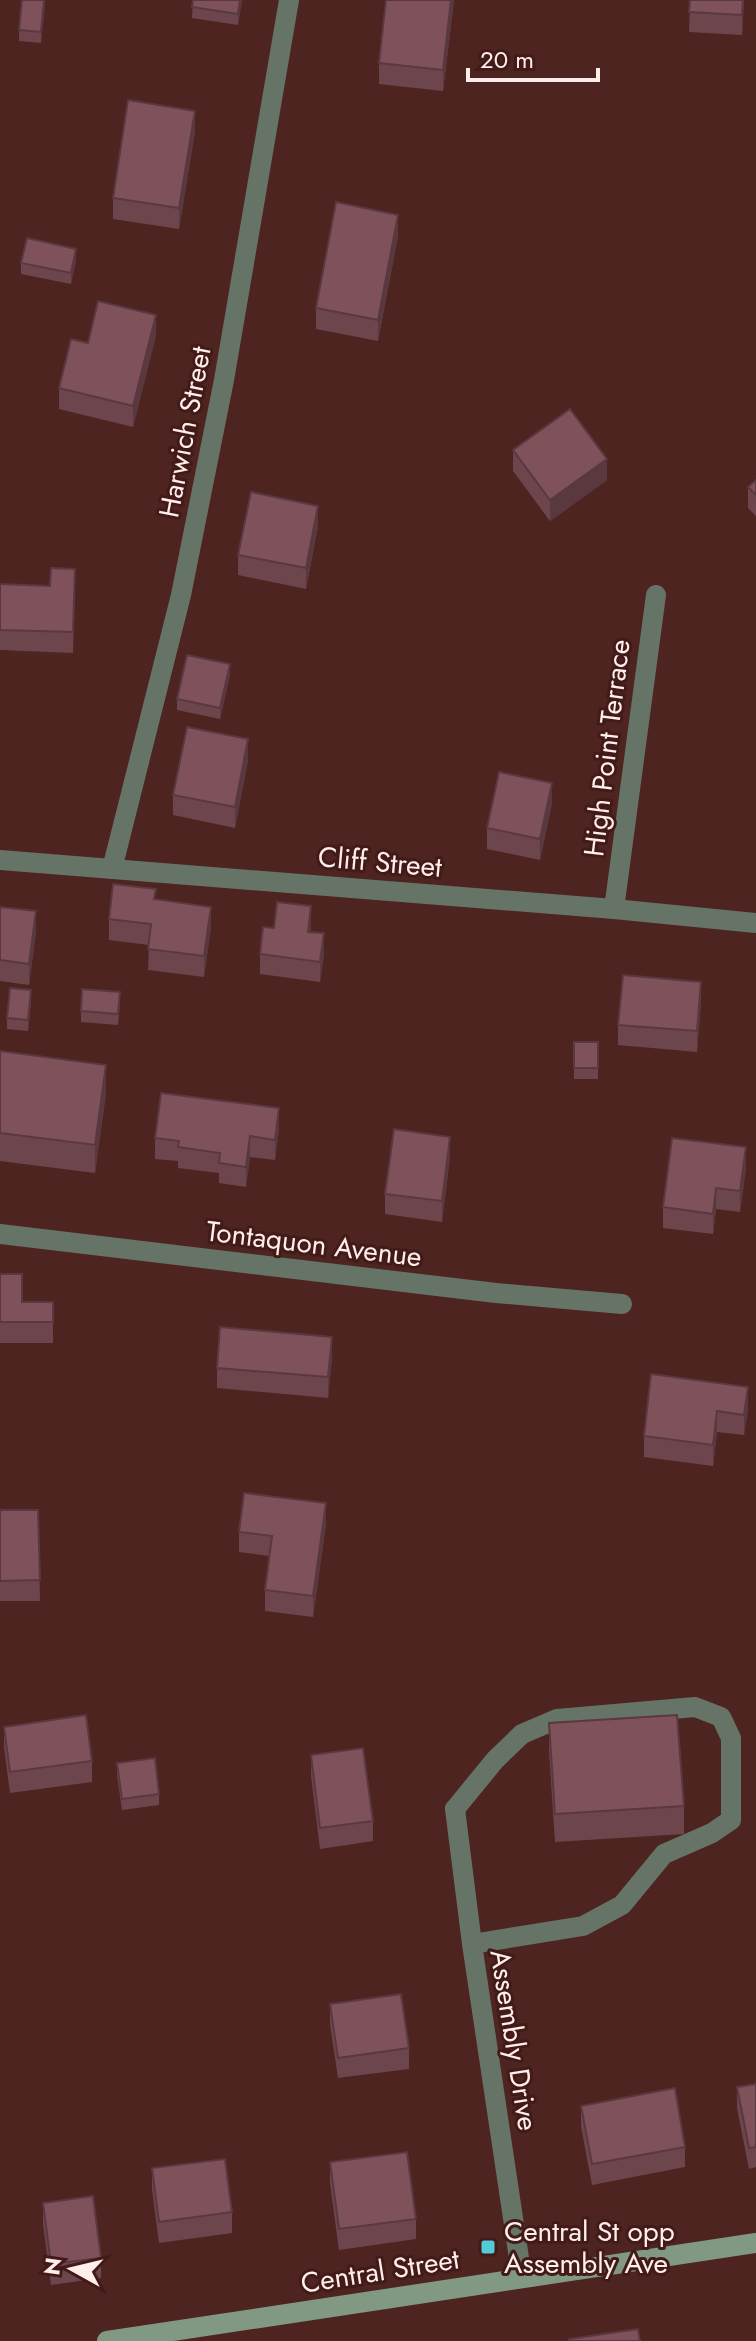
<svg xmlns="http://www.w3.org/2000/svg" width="756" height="2341" viewBox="0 0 756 2341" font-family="Jost,sans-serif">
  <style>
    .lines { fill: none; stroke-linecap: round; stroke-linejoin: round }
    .lane { stroke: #657466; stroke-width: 20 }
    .street { stroke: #657466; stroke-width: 20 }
    .secondary { stroke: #819982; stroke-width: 20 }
    .wall { fill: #6d464d }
    .shaded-wall { fill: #59393f }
    .building { fill: #7f515a; stroke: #59393f; stroke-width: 2 }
    .poi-dot { fill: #52cbd9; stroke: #421a17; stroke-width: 3 }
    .labels { text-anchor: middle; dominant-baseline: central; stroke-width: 6; stroke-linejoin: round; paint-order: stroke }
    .street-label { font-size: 28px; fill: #ffeeec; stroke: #421a17 }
    .poi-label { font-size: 28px; fill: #ffeeec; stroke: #421a17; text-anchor: start }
  </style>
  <rect width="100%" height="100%" fill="#4d2420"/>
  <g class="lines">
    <polyline class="lane" points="455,1809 495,1760 522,1734 557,1719 695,1707 721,1717 731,1738 731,1820 712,1833 664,1854 622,1905 583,1926 472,1944"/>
    <g class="street">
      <polyline points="0,860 614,909 756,923"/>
      <polyline points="112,869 181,595 224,380 289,0"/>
      <polyline points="614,909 656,595"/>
      <polyline points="0,1234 496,1293 622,1304"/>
      <polyline points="455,1809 472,1944 522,2278"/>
    </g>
    <polyline class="secondary" points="107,2341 756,2243"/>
  </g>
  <g class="wall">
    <polygon points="45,0 41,43 19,41 19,30"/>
    <polygon points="193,0 242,0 238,25 192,18"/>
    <polygon points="386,0 454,0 443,91 379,84 379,63"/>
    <polygon points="690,0 744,0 742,35 689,32"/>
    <polygon points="195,131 179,229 113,219 113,198"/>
    <polygon points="398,236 378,341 316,329 316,308"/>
    <polygon points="76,260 71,284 21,274 21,263"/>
    <polygon points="156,335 133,427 59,409 59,388 88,343"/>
    <polygon points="513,450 607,480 550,521 513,471"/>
    <polygon points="756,480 756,516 748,508 748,487"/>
    <polygon points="318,526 306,589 238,575 238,555"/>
    <polygon points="0,584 75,590 73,653 0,650"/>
    <polygon points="230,675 220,719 177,710 177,699"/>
    <polygon points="248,760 235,828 173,815 173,795"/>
    <polygon points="552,803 540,860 487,849 487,828"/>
    <polygon points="156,899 211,927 204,977 148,970 149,945 109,940 109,919"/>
    <polygon points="0,907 36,932 29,985 0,981"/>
    <polygon points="311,927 310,932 324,954 320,982 260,974 260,954 274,928"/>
    <polygon points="31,1001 28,1031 7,1029 7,1018"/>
    <polygon points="701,1002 697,1052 618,1045 618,1025"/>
    <polygon points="120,1004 118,1025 81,1022 81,1011"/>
    <rect x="574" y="1042" width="24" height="37"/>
    <polygon points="0,1051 106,1093 95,1173 0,1161"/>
    <polygon points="279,1129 275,1160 250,1157 246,1187 219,1183 219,1173 178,1168 178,1161 155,1159 155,1138"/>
    <polygon points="450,1157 442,1222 385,1214 385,1194"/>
    <polygon points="746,1168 740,1212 716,1209 713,1234 663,1228 663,1207"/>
    <polygon points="0,1274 22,1302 53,1302 53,1343 0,1343"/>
    <polygon points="332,1357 328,1398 217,1388 217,1368"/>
    <polygon points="651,1374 748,1408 744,1435 717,1432 713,1466 644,1457 644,1436"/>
    <polygon points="0,1510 38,1510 40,1601 0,1601"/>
    <polygon points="326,1524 313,1617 265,1611 265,1590 269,1556 239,1552 239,1532"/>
    <polygon points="549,1723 684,1806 684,1834 555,1842 549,1751"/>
    <polygon points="4,1727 92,1761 92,1782 10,1793 4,1747"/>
    <polygon points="311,1755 373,1821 373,1841 320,1849 311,1776"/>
    <polygon points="117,1763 159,1794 159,1805 122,1810 117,1775"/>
    <polygon points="330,2004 409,2048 409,2069 338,2078 330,2024"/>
    <polygon points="756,2084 756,2167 749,2169 737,2108 737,2087"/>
    <polygon points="581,2106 685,2147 685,2167 592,2185 581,2126"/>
    <polygon points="330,2162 416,2219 416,2239 339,2250 330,2183"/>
    <polygon points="152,2168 232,2212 232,2233 159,2243 152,2189"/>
    <polygon points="43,2203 101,2258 101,2278 51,2285 43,2224"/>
  </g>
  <g class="shaded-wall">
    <polygon points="44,0 45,5 41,43 41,32"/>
    <polygon points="240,0 242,0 238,25 238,14"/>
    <polygon points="451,0 454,0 443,91 443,70"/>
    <polygon points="743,0 744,0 742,35 742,15"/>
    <polygon points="195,111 195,131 179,229 179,208"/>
    <polygon points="398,215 398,236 378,341 378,320"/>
    <polygon points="76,249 76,260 71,284 71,273"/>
    <polygon points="156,315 156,335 133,427 133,406"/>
    <polygon points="607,459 607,480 550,521 550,500"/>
    <polygon points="318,506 318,526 306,589 306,568"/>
    <polygon points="230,664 230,675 220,719 220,708"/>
    <polygon points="248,739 248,760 235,828 235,807"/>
    <polygon points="552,783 552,803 540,860 540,839"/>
    <polygon points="311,906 311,927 308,952 308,932"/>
    <polygon points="211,907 211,927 204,977 204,956"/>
    <polygon points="36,911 36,932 29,985 29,964"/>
    <polygon points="324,933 324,954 320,982 320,962"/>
    <polygon points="701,982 701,1002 697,1052 697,1031"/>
    <polygon points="31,990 31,1001 28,1031 28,1020"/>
    <polygon points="106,1065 106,1093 95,1173 95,1145"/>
    <polygon points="279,1108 279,1129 275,1160 275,1140"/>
    <polygon points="250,1136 250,1157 246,1187 246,1167"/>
    <polygon points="450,1137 450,1157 442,1222 442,1201"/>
    <polygon points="746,1147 746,1168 740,1212 740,1191"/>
    <polygon points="716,1188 716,1209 713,1234 713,1214"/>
    <polygon points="332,1337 332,1357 328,1398 328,1377"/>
    <polygon points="748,1387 748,1408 744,1435 744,1415"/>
    <polygon points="717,1411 717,1432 713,1466 713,1445"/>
    <polygon points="326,1503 326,1524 313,1617 313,1596"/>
  </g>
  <g class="building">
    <polygon points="22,0 44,0 41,32 19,30"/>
    <polygon points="193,0 240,0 238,14 192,7"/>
    <polygon points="386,0 451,0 443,70 379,63"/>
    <polygon points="690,0 743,0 742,15 689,12"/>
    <polygon points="128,100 195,111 179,208 113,198"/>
    <polygon points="336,202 398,215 378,320 316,308"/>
    <polygon points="27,238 76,249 71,273 21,263"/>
    <polygon points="98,301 156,315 133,406 59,388 71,339 88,343"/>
    <polygon points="570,409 607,459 550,500 513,450"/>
    <polygon points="756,480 756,495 748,487"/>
    <polygon points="251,492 318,506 306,568 238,555"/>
    <polygon points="51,568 75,569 73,632 0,630 0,584 50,586"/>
    <polygon points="187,655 230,664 220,708 177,699"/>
    <polygon points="187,727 248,739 235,807 173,795"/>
    <polygon points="499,772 552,783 540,839 487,828"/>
    <polygon points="113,884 156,889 154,899 211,907 204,956 148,949 151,924 109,919"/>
    <polygon points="277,902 311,906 308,932 324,933 320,962 260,954 263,927 274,928"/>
    <polygon points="0,907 36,911 29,964 0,960"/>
    <polygon points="623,975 701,982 697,1031 618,1025"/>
    <polygon points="10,988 31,990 28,1020 7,1018"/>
    <polygon points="82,989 120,992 118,1014 81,1011"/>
    <rect x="574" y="1042" width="24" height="26"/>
    <polygon points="0,1051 106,1065 95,1145 0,1133"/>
    <polygon points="161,1093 279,1108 275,1140 250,1136 246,1167 219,1163 220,1153 178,1147 179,1141 155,1138"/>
    <polygon points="394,1129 450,1137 442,1201 385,1194"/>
    <polygon points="672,1138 746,1147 740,1191 716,1188 713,1214 663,1207"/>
    <polygon points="0,1274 22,1274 22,1302 53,1302 53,1322 0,1322"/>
    <polygon points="220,1327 332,1337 328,1377 217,1368"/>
    <polygon points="651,1374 748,1387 744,1415 717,1411 713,1445 644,1436"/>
    <polygon points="244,1493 326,1503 313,1596 265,1590 272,1536 239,1532"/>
    <polygon points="0,1510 38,1510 40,1580 0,1581"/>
    <polygon points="86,1715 92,1761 10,1772 4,1727"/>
    <polygon points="677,1715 684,1806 555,1814 549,1723"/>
    <polygon points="363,1748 373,1821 320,1828 311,1755"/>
    <polygon points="155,1758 159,1794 122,1799 117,1763"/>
    <polygon points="401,1994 409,2048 338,2058 330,2004"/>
    <polygon points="756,2084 756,2147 749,2148 737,2087"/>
    <polygon points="675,2088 685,2147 592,2164 581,2106"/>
    <polygon points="407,2152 416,2219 339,2229 330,2162"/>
    <polygon points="225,2159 232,2212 159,2222 152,2168"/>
    <polygon points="93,2196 101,2258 51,2264 43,2203"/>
    <polygon points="638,2329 640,2341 569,2341 569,2339"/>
  </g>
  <rect class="poi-dot" x="480" y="2239" width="16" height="16" rx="4"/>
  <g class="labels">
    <g class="street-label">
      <text transform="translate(185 432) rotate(-79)">Harwich Street</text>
      <text transform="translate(607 748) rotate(-83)">High Point Terrace</text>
      <text transform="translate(380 862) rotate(5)">Cliff Street</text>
      <text transform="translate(314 1244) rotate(7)">Tontaquon Avenue</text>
      <text transform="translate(514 2040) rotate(81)">Assembly Drive</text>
      <text transform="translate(380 2271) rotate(-9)">Central Street</text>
    </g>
    <g class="poi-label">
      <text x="504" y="2231">Central St opp<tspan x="504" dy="32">Assembly Ave</tspan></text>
    </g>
  </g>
  <g transform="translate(72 2269) rotate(278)" stroke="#421a17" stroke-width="6" paint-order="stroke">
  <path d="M0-6L14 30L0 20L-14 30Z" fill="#ffeeec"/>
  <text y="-12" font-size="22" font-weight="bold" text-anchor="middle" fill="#ffeeec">N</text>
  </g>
  <path d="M468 68v12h130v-12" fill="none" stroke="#ffeeec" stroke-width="4"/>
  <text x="480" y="68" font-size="24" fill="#ffeeec" stroke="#421a17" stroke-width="6" paint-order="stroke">20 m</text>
</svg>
